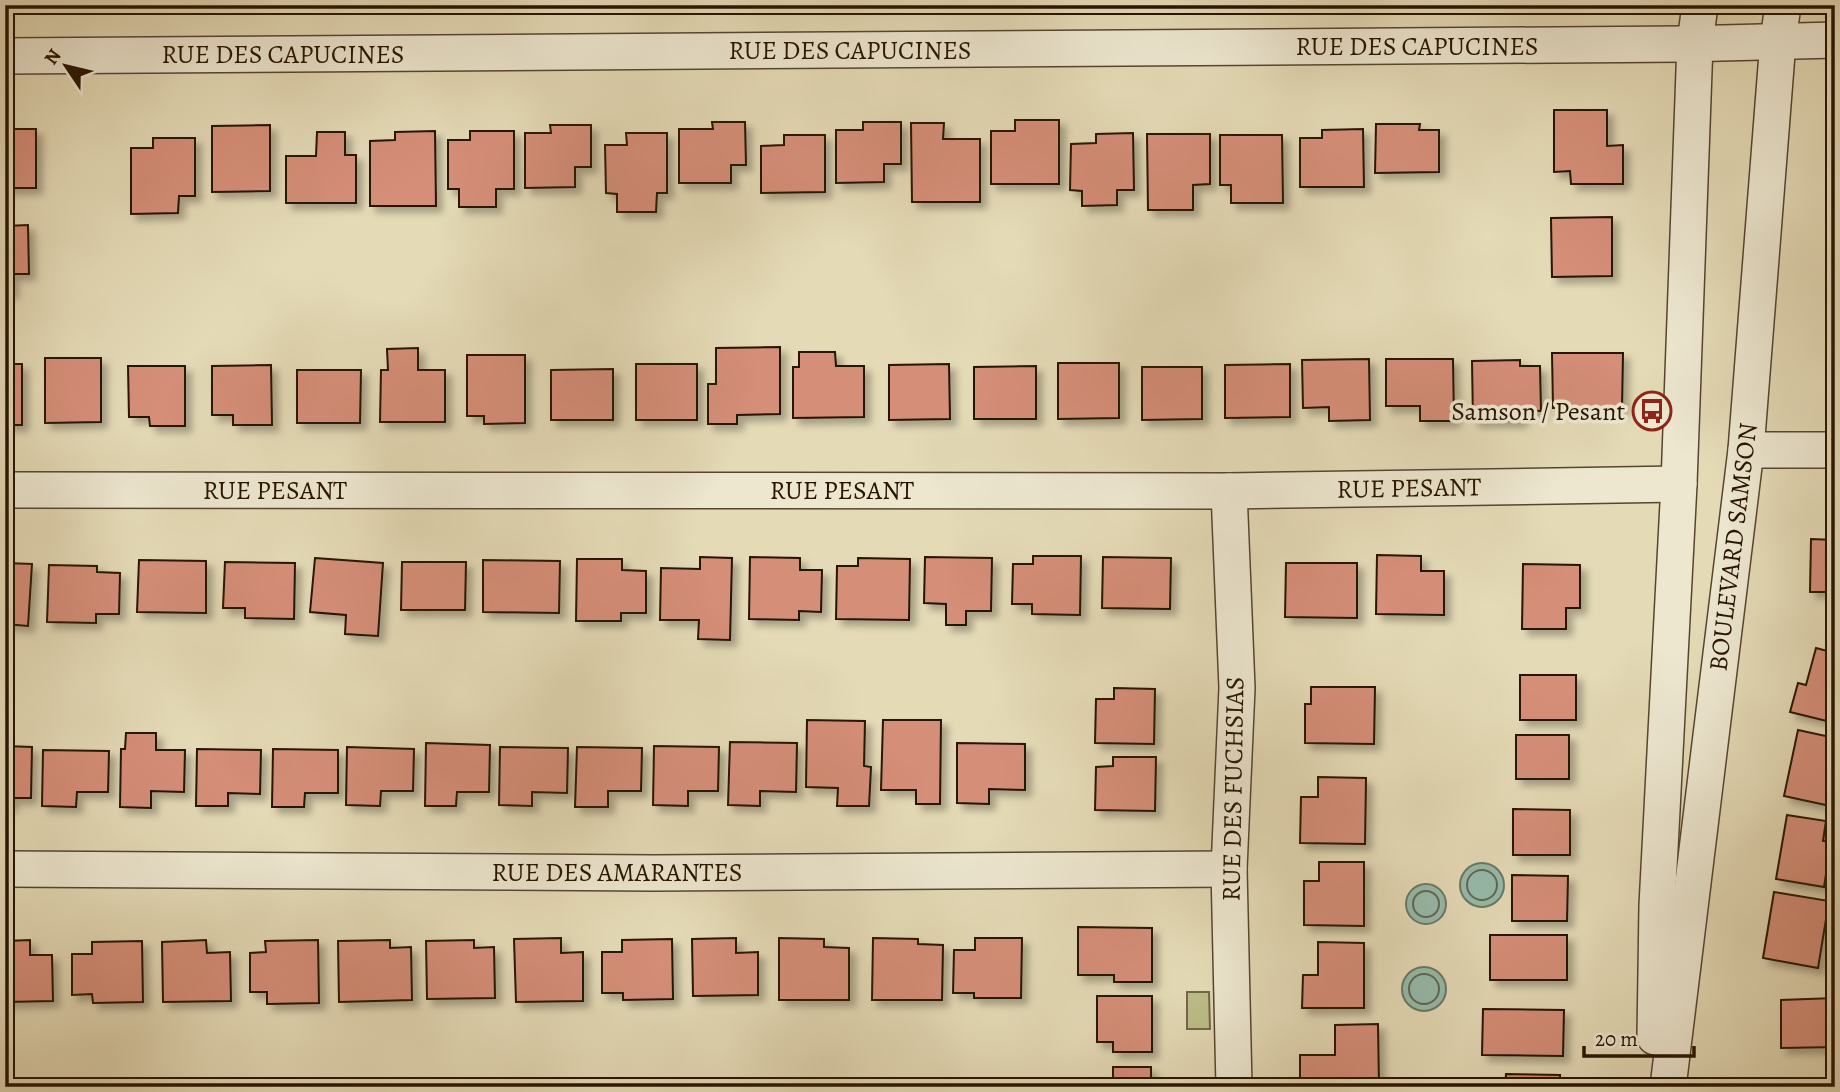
<svg xmlns="http://www.w3.org/2000/svg" width="1840" height="1092" viewBox="0 0 1840 1092" font-family="Alegreya,serif">
  <style>
    .green { fill: #bcbd88; stroke: #726844; stroke-width: 2 }
    .water { fill: #96bbab; stroke: #6a7867; stroke-width: 2 }
    .lines { fill: none; stroke-linecap: round; stroke-linejoin: round }
    .shore { stroke: #5e6856; stroke-width: 2 }
    .building { fill: #d58e78; stroke: #271401; stroke-width: 2; filter: url(#shadow) }
    .minor-casing { stroke: #56462e; stroke-width: 38 }
    .minor { stroke: #ede7d0; stroke-width: 35 }
    .labels { text-anchor: middle; dominant-baseline: central; stroke-width: 7; stroke-linejoin: round; paint-order: stroke }
    .street-label { font-size: 26px; fill: #271401; stroke: #ede7d0 }
    .poi-label { font-size: 26px; fill: #271401; stroke: #ede7d0; text-anchor: end }
  </style>
  <defs>
    <filter id="shadow"><feDropShadow dx="6" dy="6" stdDeviation="3.5" flood-color="#0004"/></filter>
  </defs>
  <rect width="100%" height="100%" fill="#e4dab6"/>
  <filter id="stains"><feTurbulence type="fractalNoise" baseFrequency=".00286" numOctaves="4"/><feColorMatrix values="0 0 0 0 .2 0 0 0 0 .09 0 0 0 0 .02 0 0 0 .5 -.17"/></filter>
  <radialGradient id="worn" r=".72"><stop offset=".6" stop-color="#630" stop-opacity="0"/><stop offset="1" stop-color="#630" stop-opacity=".3"/></radialGradient>
  <polygon class="green" points="1187,992 1209,992 1210,1029 1187,1029"/>
  <g class="water">
    <circle cx="1482" cy="885" r="22"/>
    <circle cx="1426" cy="904" r="20"/>
    <circle cx="1424" cy="989" r="22"/>
  </g>
  <g class="lines">
    <g class="shore">
      <circle cx="1482" cy="885" r="15"/>
      <circle cx="1426" cy="904" r="13"/>
      <circle cx="1424" cy="989" r="15"/>
    </g>
  </g>
  <g class="building">
    <polygon points="1554,110 1607,110 1607,146 1623,145 1623,184 1571,184 1570,171 1554,172"/>
    <polygon points="1015,120 1059,120 1059,184 991,184 991,131 1015,131"/>
    <polygon points="712,122 745,122 746,165 731,165 731,183 679,183 679,129 713,129"/>
    <polygon points="863,122 901,122 901,164 884,164 884,182 836,183 836,130 863,130"/>
    <polygon points="911,123 944,123 943,139 980,139 980,202 912,202"/>
    <polygon points="1376,124 1420,124 1419,130 1439,130 1439,172 1375,173"/>
    <polygon points="270,125 270,191 212,192 212,126"/>
    <polygon points="550,125 591,125 591,167 575,167 575,187 525,188 525,133 551,133"/>
    <rect x="5" y="129" width="31" height="59"/>
    <polygon points="1363,129 1364,187 1300,187 1300,138 1322,138 1322,130"/>
    <polygon points="435,131 436,206 370,206 370,141 395,140 395,132"/>
    <polygon points="470,131 514,131 514,189 496,189 496,207 459,207 459,189 448,189 448,140 470,140"/>
    <polygon points="317,132 345,132 345,155 356,155 356,203 286,203 286,156 316,156"/>
    <polygon points="626,133 667,133 667,193 657,193 656,212 617,212 617,194 606,193 605,145 627,145"/>
    <polygon points="1133,133 1134,190 1117,190 1117,205 1082,206 1082,191 1070,190 1071,144 1096,143 1096,134"/>
    <polygon points="1147,134 1210,134 1210,184 1193,185 1193,210 1148,210"/>
    <polygon points="784,135 825,135 825,192 761,193 761,146 784,145"/>
    <polygon points="1220,135 1282,135 1283,203 1231,203 1231,185 1220,185"/>
    <polygon points="153,138 195,138 195,196 179,196 178,213 131,214 131,148 153,148"/>
    <polygon points="1612,217 1612,276 1552,277 1551,218"/>
    <polygon points="28,225 29,274 12,274 12,292 5,292 5,226"/>
    <polygon points="780,347 780,414 737,415 737,424 708,424 708,384 716,384 716,348"/>
    <polygon points="418,348 418,370 445,370 445,422 380,422 381,370 388,370 387,349"/>
    <polygon points="799,352 835,352 836,366 864,366 864,417 793,418 793,367 799,367"/>
    <polygon points="1552,353 1623,353 1622,408 1553,408"/>
    <polygon points="467,355 525,355 525,423 484,424 484,416 467,416"/>
    <polygon points="45,358 101,358 101,422 45,423"/>
    <polygon points="1369,359 1370,420 1329,421 1329,407 1303,408 1302,360"/>
    <polygon points="1386,359 1453,359 1454,421 1420,421 1420,406 1386,406"/>
    <polygon points="1520,360 1520,366 1540,366 1541,411 1521,410 1521,421 1473,421 1472,361"/>
    <polygon points="1058,363 1119,363 1119,418 1058,419"/>
    <rect x="5" y="364" width="17" height="61"/>
    <rect x="636" y="364" width="61" height="56"/>
    <polygon points="949,364 950,419 889,420 889,365"/>
    <polygon points="1290,364 1290,417 1225,418 1225,365"/>
    <polygon points="271,365 272,425 233,425 233,415 212,415 212,366"/>
    <polygon points="128,366 185,366 185,426 150,426 149,417 129,417"/>
    <polygon points="1036,366 1036,419 974,419 974,367"/>
    <polygon points="1142,367 1202,367 1202,419 1142,420"/>
    <polygon points="613,369 613,420 551,420 551,370"/>
    <polygon points="297,370 361,370 360,423 297,423"/>
    <polygon points="1811,539 1835,540 1835,592 1810,592"/>
    <polygon points="1377,555 1421,556 1421,571 1444,571 1444,615 1376,614"/>
    <polygon points="1033,556 1081,556 1080,615 1032,614 1032,604 1012,604 1013,564 1033,564"/>
    <polygon points="700,557 732,558 730,640 698,639 699,620 660,620 661,568 700,569"/>
    <polygon points="750,557 800,558 800,570 822,570 821,612 799,611 799,620 749,619"/>
    <polygon points="925,557 992,558 991,611 966,611 966,625 946,625 946,604 924,603"/>
    <polygon points="1103,557 1171,558 1170,609 1102,608"/>
    <polygon points="315,558 383,563 378,636 345,634 346,615 310,612"/>
    <polygon points="858,558 910,559 909,620 836,619 837,566 858,566"/>
    <polygon points="577,559 622,559 622,570 646,571 646,613 621,613 621,621 576,621"/>
    <polygon points="139,560 206,561 206,613 137,612"/>
    <polygon points="483,560 560,561 559,613 483,612"/>
    <polygon points="225,562 295,563 294,619 245,618 245,608 223,608"/>
    <polygon points="402,562 466,562 465,610 401,610"/>
    <polygon points="5,563 32,564 28,626 5,624"/>
    <polygon points="1286,563 1357,563 1357,618 1285,617"/>
    <polygon points="1523,564 1580,565 1580,608 1566,608 1566,629 1522,629"/>
    <polygon points="49,565 97,566 97,572 120,573 119,614 96,614 96,623 47,622"/>
    <polygon points="1816,648 1835,653 1835,723 1790,712 1798,683 1806,685"/>
    <rect x="1520" y="675" width="56" height="45"/>
    <polygon points="1311,687 1375,687 1374,744 1305,743 1305,704 1311,704"/>
    <polygon points="1114,688 1155,689 1154,744 1095,743 1096,699 1114,699"/>
    <polygon points="807,720 865,721 864,766 871,767 869,806 837,806 838,788 806,787"/>
    <polygon points="883,720 941,720 940,804 916,804 916,790 881,790"/>
    <polygon points="1798,730 1835,738 1835,807 1784,796"/>
    <polygon points="126,733 156,733 156,750 185,750 184,792 151,791 151,808 120,807 121,749 125,749"/>
    <rect x="1516" y="735" width="53" height="44"/>
    <polygon points="730,742 797,743 796,792 760,791 760,806 728,805"/>
    <polygon points="426,743 490,745 489,792 457,792 456,806 425,806"/>
    <polygon points="957,743 1025,744 1025,790 989,789 989,804 957,803"/>
    <polygon points="5,746 32,747 31,798 11,798 11,806 5,806"/>
    <polygon points="654,746 719,747 718,791 688,791 688,806 653,805"/>
    <polygon points="347,747 414,749 413,791 381,791 380,806 346,805"/>
    <polygon points="500,747 568,748 567,793 532,792 532,806 499,805"/>
    <polygon points="577,747 642,748 641,791 608,791 608,807 575,807"/>
    <polygon points="197,749 261,750 260,794 228,793 228,806 196,806"/>
    <polygon points="273,749 338,750 338,793 305,793 304,807 272,807"/>
    <polygon points="43,750 109,751 108,792 77,792 76,807 42,806"/>
    <polygon points="1113,757 1156,757 1155,811 1095,810 1096,767 1113,766"/>
    <polygon points="1318,777 1366,778 1365,844 1300,843 1301,797 1318,797"/>
    <polygon points="1513,809 1570,810 1570,855 1513,855"/>
    <polygon points="1787,815 1826,821 1823,841 1831,842 1824,887 1776,879"/>
    <polygon points="1319,862 1364,862 1364,926 1304,925 1304,881 1319,881"/>
    <polygon points="1512,875 1568,876 1567,921 1512,921"/>
    <polygon points="1774,892 1829,901 1818,968 1763,958"/>
    <polygon points="1078,927 1152,928 1152,982 1114,982 1114,975 1078,975"/>
    <rect x="1490" y="935" width="77" height="45"/>
    <polygon points="561,938 561,953 583,952 583,1001 516,1002 514,939"/>
    <polygon points="736,938 736,953 758,952 758,995 693,996 692,939"/>
    <polygon points="779,938 824,939 824,947 849,948 849,1000 779,1000"/>
    <polygon points="873,938 918,939 918,944 943,945 942,1000 872,1000"/>
    <polygon points="975,938 1022,938 1021,998 974,998 974,993 953,993 954,950 975,950"/>
    <polygon points="672,939 673,999 623,1000 623,993 602,993 602,952 622,952 622,940"/>
    <polygon points="30,940 30,955 52,955 53,1001 5,1002 5,941"/>
    <polygon points="206,940 207,953 230,952 231,1001 163,1002 162,942"/>
    <polygon points="318,940 319,1003 267,1004 267,992 250,992 250,953 266,952 265,941"/>
    <polygon points="390,940 390,948 411,947 412,1000 339,1002 338,941"/>
    <polygon points="474,940 474,948 494,947 495,998 427,999 426,941"/>
    <polygon points="142,941 143,1002 93,1003 92,994 72,995 72,954 92,954 92,942"/>
    <polygon points="1318,942 1364,943 1364,1008 1302,1008 1303,975 1318,975"/>
    <polygon points="1097,996 1152,996 1152,1052 1113,1052 1113,1042 1097,1042"/>
    <polygon points="1835,998 1835,1047 1781,1048 1781,1000"/>
    <polygon points="1483,1009 1564,1010 1563,1056 1482,1055"/>
    <polygon points="1378,1024 1379,1087 1300,1087 1300,1055 1335,1055 1335,1025"/>
    <polygon points="1113,1067 1151,1067 1151,1085 1155,1087 1097,1087 1097,1085 1113,1085"/>
    <polygon points="1506,1074 1560,1075 1560,1087 1505,1087"/>
  </g>
  <g class="lines">
    <defs>
      <g id="minor">
        <polyline points="5,56 1683,44 1835,40"/>
        <polyline points="1746,450 1835,450"/>
        <polyline points="5,490 1229,491 1679,484"/>
        <polyline points="1229,491 1237,688 1229,869 1234,1087"/>
        <polyline points="5,869 654,873 1229,869"/>
        <polyline points="1655,1037 1657,906 1679,484 1695,43 1700,5"/>
        <polyline points="1668,1087 1746,450 1778,41 1783,5"/>
      </g>
    </defs>
    <use href="#minor" class="minor-casing"/>
    <use href="#minor" class="minor"/>
  </g>
  <defs>
    <symbol id="bus-ring" viewBox="-11 -11 22 22"><circle r="9.5" fill="#ede7d0" stroke="#8f2418" stroke-width="1.5"/><path d="M-5-6H5V4H4V6H2V4H-2V6H-4V4H-5ZM-3.5-4V0h7V-4ZM-3.5 1.2v1.5H-2V1.2ZM2 1.2v1.5H3.5V1.2Z" fill="#8f2418"/></symbol>
  </defs>
  <g fill-rule="evenodd">
    <use href="#bus-ring" x="1630" y="389" width="44" height="44"/>
  </g>
  <g class="labels">
    <g class="street-label">
      <text x="1417" y="46">RUE DES CAPUCINES</text>
      <text x="850" y="50">RUE DES CAPUCINES</text>
      <text x="283" y="54">RUE DES CAPUCINES</text>
      <text transform="translate(1409 488) rotate(-1)">RUE PESANT</text>
      <text x="275" y="490">RUE PESANT</text>
      <text x="842" y="490">RUE PESANT</text>
      <text transform="translate(1733 547) rotate(-83)">BOULEVARD SAMSON</text>
      <text transform="translate(1233 789) rotate(-89)">RUE DES FUCHSIAS</text>
      <text x="617" y="872">RUE DES AMARANTES</text>
    </g>
    <g class="poi-label">
      <text x="1625" y="411">Samson / Pesant</text>
    </g>
  </g>
  <rect width="1840" height="1092" fill="none" stroke="#e4dab6" stroke-width="28"/>
  <rect x="7" y="7" width="1826" height="1078" fill="none" stroke="#271401" stroke-width="3.5"/>
  <rect x="14" y="14" width="1812" height="1064" fill="none" stroke="#271401" stroke-width="2"/>
  <g transform="translate(66 66) rotate(305)" stroke="#ede7d0" stroke-width="5" paint-order="stroke">
  <path d="M0-5L12 26L0 18L-12 26Z" fill="#271401"/>
  <text y="-10" font-size="19" font-weight="bold" text-anchor="middle" fill="#271401">N</text>
  </g>
  <path d="M1584 1046v10h110v-10" fill="none" stroke="#271401" stroke-width="3.5"/>
  <text x="1595" y="1046" font-size="21" fill="#271401" stroke="#ede7d0" stroke-width="5" paint-order="stroke">20 m</text>
  <rect width="100%" height="100%" filter="url(#stains)"/>
  <rect width="100%" height="100%" fill="url(#worn)"/>
</svg>
